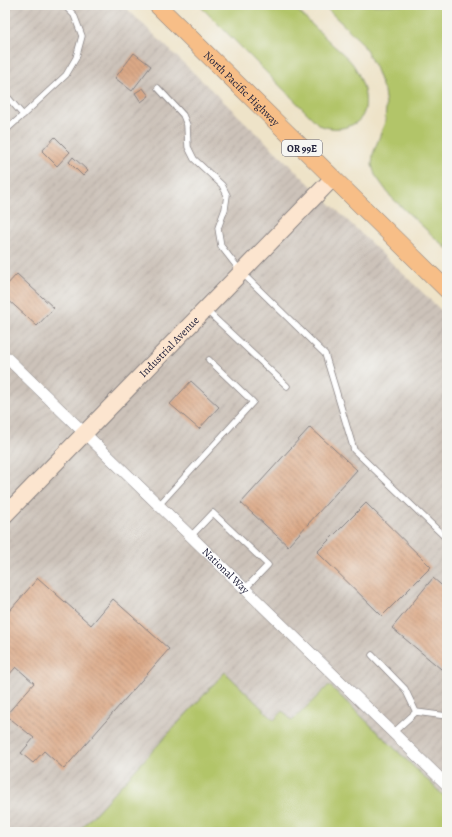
<svg xmlns="http://www.w3.org/2000/svg" width="452" height="837" viewBox="0 0 452 837" font-family="Alegreya,serif">
  <style>
    .industrial { fill: url(#industrial-furrows) }
    .grass { fill: #b2c569; stroke: #6a7452 }
    .building { fill: url(#building-back-hatch) }
    .lines { fill: none; stroke-linecap: round; stroke-linejoin: round }
    .lane-casing { stroke: #888282; stroke-width: 7 }
    .street-casing { stroke: #888282; stroke-width: 12 }
    .secondary-casing { stroke: #888282; stroke-width: 18 }
    .primary-casing { stroke: #888282; stroke-width: 18 }
    .lane { stroke: #fff; stroke-width: 5.5 }
    .street { stroke: #fff; stroke-width: 11 }
    .secondary { stroke: #fce5cf; stroke-width: 16 }
    .primary { stroke: #f7be87; stroke-width: 17 }
    .labels { text-anchor: middle; dominant-baseline: central; stroke-width: 4; stroke-linejoin: round; paint-order: stroke }
    .shield { fill: #f6f6f2; stroke: #626272; stroke-width: 1 }
    .shield-label { font-size: 10px; font-weight: bold; fill: #22223b }
    .street-label { font-size: 11px; fill: #22223b; stroke: #f6f6f2 }
  </style>
  <defs>
    <pattern id="industrial-furrows" width="10" height="10" patternUnits="userSpaceOnUse"><rect width="10" height="10" fill="#ccc2b9"/><path d="M-1 1l2-2M0 10L10 0M9 11l2-2" fill="none" stroke="#afa6a0"/></pattern>
    <pattern id="building-back-hatch" width="6" height="6" patternUnits="userSpaceOnUse"><rect width="6" height="6" fill="#dba987"/><path d="M-1 5l2 2M0 0l6 6M5-1l2 2" fill="none" stroke="#b18970"/></pattern>
  </defs>
  <rect width="100%" height="100%" fill="#f6f6f2"/>
  <filter id="ink" filterUnits="userSpaceOnUse"><feTurbulence type="fractalNoise" baseFrequency=".025" numOctaves="2"/><feDisplacementMap in="SourceGraphic" scale="8" xChannelSelector="R" yChannelSelector="G"/><feConvolveMatrix kernelMatrix="1 2 1 2 8 2 1 2 1" color-interpolation-filters="sRGB"/></filter>
  <filter id="wash" filterUnits="userSpaceOnUse"><feTurbulence type="fractalNoise" baseFrequency=".012" numOctaves="4" result="noise"/><feDisplacementMap in="SourceGraphic" scale="16" xChannelSelector="R" yChannelSelector="G"/><feGaussianBlur stdDeviation="0.9" result="paint"/><feColorMatrix in="noise" values="0 0 0 0 0 0 0 0 0 0 0 0 0 0 0 0 0 1.4 0 .05"/><feComposite in="paint" operator="in"/></filter>
  <g filter="url(#wash)">
    <rect width="100%" height="100%" fill="#eee3c8"/>
    <polygon class="industrial" points="5,5 123,5 447,316 447,832 5,832"/>
    <g class="grass">
      <path d="M199,5H292C306,19 320,32 334,46C340,51 347,57 352,63C362,77 374,109 357,122C345,130 332,130 319,125Z"/>
      <polygon points="323,5 447,5 447,249 391,197 375,175 372,165 373,154 385,122 386,106 384,91 375,67 362,43"/>
      <polygon points="225,672 274,720 283,711 292,721 329,685 447,799 447,832 78,832"/>
    </g>
    <g id="blocks">
      <g class="building">
        <polygon points="134,53 151,66 132,91 115,78"/>
        <polygon points="143,88 149,96 141,102 135,93"/>
        <polygon points="55,137 70,152 57,166 42,151"/>
        <polygon points="73,157 88,171 83,176 69,162"/>
        <polygon points="17,274 54,308 37,326 5,297 5,287"/>
        <polygon points="191,381 219,407 199,429 170,404"/>
        <polygon points="310,427 357,470 288,546 241,503"/>
        <polygon points="366,503 431,567 382,616 317,552"/>
        <polygon points="38,578 91,625 113,599 169,649 64,769 44,751 33,763 21,753 34,738 6,715 34,683 16,667 8,676 5,674 5,616"/>
        <polygon points="433,578 447,590 447,674 392,628"/>
      </g>
    </g>
  </g>
  <g filter="url(#ink)">
    <use href="#blocks" fill-opacity="0" stroke="#888282" stroke-width="1"/>
    <g class="lines">
      <defs>
        <g id="lane">
          <polyline points="158,88 183,115 187,125 188,147 194,159 222,185 227,195 225,209 218,228 221,246 242,273 325,354 354,450 447,539"/>
          <polyline points="5,94 23,115 5,131"/>
          <polyline points="23,115 66,75 76,58 82,36 74,15 64,5"/>
          <polyline points="206,310 287,386"/>
          <polyline points="159,505 253,402 209,360"/>
          <polyline points="191,536 213,513 268,565 245,589"/>
          <polyline points="372,655 405,689 416,712"/>
          <polyline points="394,732 416,712 447,716"/>
        </g>
        <g id="street">
          <path id="s1" d="M5,356L447,785"/>
        </g>
        <g id="secondary">
          <path id="s2" d="M5,515L333,178"/>
        </g>
        <g id="primary">
          <path id="s3" d="M157,5L447,290"/>
        </g>
      </defs>
      <use href="#lane" class="lane-casing"/>
      <use href="#street" class="street-casing"/>
      <use href="#secondary" class="secondary-casing"/>
      <use href="#primary" class="primary-casing"/>
      <use href="#lane" class="lane"/>
      <use href="#street" class="street"/>
      <use href="#secondary" class="secondary"/>
      <use href="#primary" class="primary"/>
    </g>
  </g>
  <g class="labels">
    <rect class="shield" x="282" y="140" width="40" height="16" rx="3"/>
    <g class="shield-label">
      <text x="302" y="148">OR 99E</text>
    </g>
    <g class="street-label">
      <text stroke="none"><textPath href="#s3" startOffset="119">North Pacific Highway</textPath></text>
      <text stroke="none"><textPath href="#s2" startOffset="235">Industrial Avenue</textPath></text>
      <text stroke="none"><textPath href="#s1" startOffset="308">National Way</textPath></text>
    </g>
  </g>
  <rect width="452" height="837" fill="none" stroke="#f6f6f2" stroke-width="20"/>
</svg>
